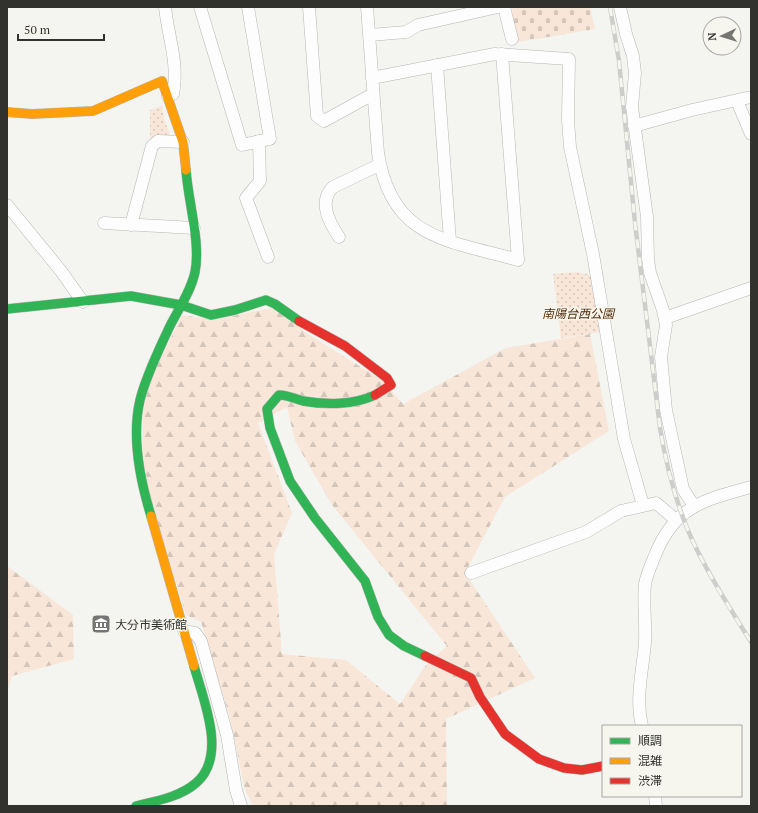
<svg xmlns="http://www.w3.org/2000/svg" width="758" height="813" viewBox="0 0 758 813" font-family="'PT Serif','Noto Sans JP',serif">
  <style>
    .forest { fill: url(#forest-firs); fill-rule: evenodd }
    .cemetery { fill: url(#cemetery-stones) }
    .park { fill: url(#park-dots) }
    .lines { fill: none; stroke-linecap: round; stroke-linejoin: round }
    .street-casing { stroke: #b6b6b3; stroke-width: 13 }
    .fast-casing { stroke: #b6b6b3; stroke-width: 10 }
    .slow-casing { stroke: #b6b6b3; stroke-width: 10 }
    .jam-casing { stroke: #b6b6b3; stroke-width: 10 }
    .street { stroke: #fdfdfd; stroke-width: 12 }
    .fast { stroke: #30b455; stroke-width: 9 }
    .slow { stroke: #ff9f0a; stroke-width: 9 }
    .jam { stroke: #e5322d; stroke-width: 9 }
    .rail-casing { stroke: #cdcdcc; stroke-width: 4.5 }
    .rail { stroke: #f6f6ee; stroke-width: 3; stroke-dasharray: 9; stroke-linecap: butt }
    .labels { text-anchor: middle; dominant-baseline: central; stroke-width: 3; stroke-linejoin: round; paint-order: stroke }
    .park-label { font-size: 12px; font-style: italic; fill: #542b0a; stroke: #f6f6ee }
    .poi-label { font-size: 12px; fill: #31312e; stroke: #f6f6ee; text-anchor: start }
  </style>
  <defs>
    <pattern id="forest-firs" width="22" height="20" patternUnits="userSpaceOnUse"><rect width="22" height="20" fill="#f8e6d9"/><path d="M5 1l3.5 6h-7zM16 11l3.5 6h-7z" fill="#d5c6bb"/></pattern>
    <pattern id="cemetery-stones" width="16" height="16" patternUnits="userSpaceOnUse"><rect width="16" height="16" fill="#f8e6d9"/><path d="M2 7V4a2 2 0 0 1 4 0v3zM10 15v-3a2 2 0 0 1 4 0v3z" fill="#d5c6bb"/></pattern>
    <pattern id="park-dots" width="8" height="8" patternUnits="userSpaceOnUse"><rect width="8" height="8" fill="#f8e6d9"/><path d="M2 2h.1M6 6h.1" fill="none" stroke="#d5c6bb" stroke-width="1.8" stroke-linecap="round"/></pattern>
  </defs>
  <rect width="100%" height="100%" fill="#f4f4f0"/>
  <g class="forest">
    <path d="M275,307L305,332L383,381L403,404L506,348L590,334L609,431L505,497L465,573L535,678L446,719L447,806H253L245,790L230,718L201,622L186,615C166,549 128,458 148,390C156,365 171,339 182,315L215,320ZM287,407L295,441L332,505L447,646L426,665L400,704L346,660L282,654L274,554L292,513L258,423Z"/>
    <polygon points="7,566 73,615 74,659 12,676 7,692"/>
  </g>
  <polygon class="cemetery" points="512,7 590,7 595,29 519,42 515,34"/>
  <g class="park">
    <polygon points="162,106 165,122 171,137 150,138 150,110"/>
    <polygon points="577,272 591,275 602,332 561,338 553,274"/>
  </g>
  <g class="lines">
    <defs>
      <g id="street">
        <path d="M165,7C168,37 179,63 173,94L168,96"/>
        <polyline points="200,7 242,145 270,139 248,7"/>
        <polyline points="309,7 317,116 324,121 373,94"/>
        <path d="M367,7L378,153C391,239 447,240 518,260L502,54"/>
        <polyline points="504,7 512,39"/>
        <polyline points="620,7 626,34 633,56 635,73 632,107 647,217 648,259 650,273 663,310 666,325 661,357 666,410 683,489 694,506"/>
        <polyline points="370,35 406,32 418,25 498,7"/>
        <polyline points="437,65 450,241"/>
        <polyline points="372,78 495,54 569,59 568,120 570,147 593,254 624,439 643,505"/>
        <polyline points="737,101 751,134"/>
        <polyline points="634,126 692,110 751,97"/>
        <polyline points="259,141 260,181 246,198 268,257"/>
        <polyline points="7,205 61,271 83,302"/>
        <polyline points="104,223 194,228"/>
        <polyline points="131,225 152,146 158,141 183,142"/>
        <path d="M339,237C329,222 318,202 333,187L379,165"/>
        <polyline points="665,318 751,288"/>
        <polyline points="471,573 586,532 621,511 656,503 676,520"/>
        <polyline points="184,631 195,633 201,641 227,735 236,790 241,806"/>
        <path d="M642,726C635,697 643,670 645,642C646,622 643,603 645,584C647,573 652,563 656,553C676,505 705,500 751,487"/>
        <polyline points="655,796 656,806"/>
      </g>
      <g id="fast">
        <polyline points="7,309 131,296 181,305 211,315 235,310 266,300 275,304 299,321"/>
        <path d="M375,395C354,405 326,405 303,401C295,399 288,395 279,395L267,409L270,428L290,481L315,518L365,581L378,617L389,635L404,646L425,656"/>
        <path d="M151,516C140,480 131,438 140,400C146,376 158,352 168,330C177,311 191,292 195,272C201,243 188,201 186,170"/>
        <path d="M136,806C156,801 180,797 196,783C228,756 203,699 194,666"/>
      </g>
      <g id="slow">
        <polyline points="7,112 32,114 93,111 162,81 183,142 186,170"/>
        <polyline points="151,516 194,666"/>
      </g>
      <g id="jam">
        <polyline points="299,321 345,346 387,378 391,385 375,395"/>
        <polyline points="425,656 471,678 480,697 505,734 539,759 564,768 582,770 603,766"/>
      </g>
    </defs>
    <use href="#street" class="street-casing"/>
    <use href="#fast" class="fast-casing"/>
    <use href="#slow" class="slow-casing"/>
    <use href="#jam" class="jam-casing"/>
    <use href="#street" class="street"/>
    <use href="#fast" class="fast"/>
    <use href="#slow" class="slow"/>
    <use href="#jam" class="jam"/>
    <defs>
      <path id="rail" d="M610,7L619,61L635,223L660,428C667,470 678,512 697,550C713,582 732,612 751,642"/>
    </defs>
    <use href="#rail" class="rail-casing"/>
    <use href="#rail" class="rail"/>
  </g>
  <defs>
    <symbol id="museum-square" viewBox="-11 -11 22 22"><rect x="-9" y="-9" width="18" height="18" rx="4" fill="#757572" stroke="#f6f6ee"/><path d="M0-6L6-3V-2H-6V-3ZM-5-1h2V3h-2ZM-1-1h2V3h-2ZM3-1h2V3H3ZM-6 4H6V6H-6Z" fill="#fff"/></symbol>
  </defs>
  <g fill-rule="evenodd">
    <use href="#museum-square" x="90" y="613" width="22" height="22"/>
  </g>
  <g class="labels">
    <g class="park-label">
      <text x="578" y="313">南陽台西公園</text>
    </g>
    <g class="poi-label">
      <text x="115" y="624">大分市美術館</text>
    </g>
  </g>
  <rect width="758" height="813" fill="none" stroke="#31312e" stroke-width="16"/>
  <rect x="602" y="725" width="140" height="72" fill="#f6f6ee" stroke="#a7a7a1"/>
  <rect x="610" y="738" width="20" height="6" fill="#30b455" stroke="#a7a7a1"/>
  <text x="638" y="745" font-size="12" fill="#31312e">順調</text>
  <rect x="610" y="758" width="20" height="6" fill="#ff9f0a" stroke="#a7a7a1"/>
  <text x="638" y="765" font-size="12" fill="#31312e">混雑</text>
  <rect x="610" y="778" width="20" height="6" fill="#e5322d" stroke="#a7a7a1"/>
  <text x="638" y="785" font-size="12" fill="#31312e">渋滞</text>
  <g transform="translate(722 36) rotate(266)"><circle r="19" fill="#f6f6ee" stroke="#a7a7a1"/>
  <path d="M0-3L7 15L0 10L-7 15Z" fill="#757572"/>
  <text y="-6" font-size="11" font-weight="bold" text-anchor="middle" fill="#31312e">N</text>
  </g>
  <path d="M18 34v6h86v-6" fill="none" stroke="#31312e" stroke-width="2"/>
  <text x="24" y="34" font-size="12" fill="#31312e" stroke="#f6f6ee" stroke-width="3" paint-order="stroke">50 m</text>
</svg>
